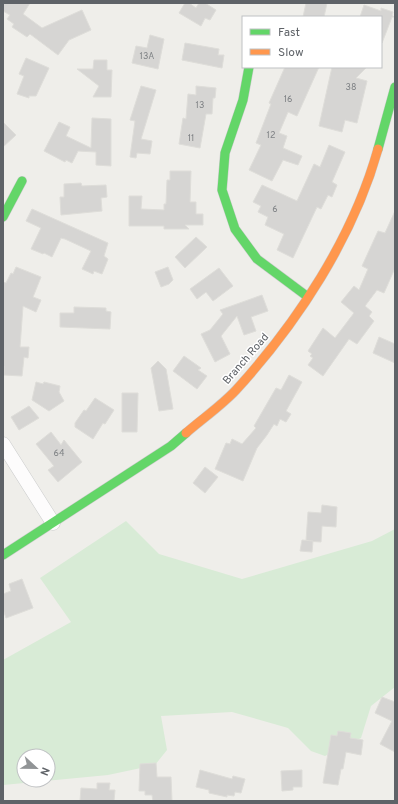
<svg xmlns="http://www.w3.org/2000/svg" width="398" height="804" viewBox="0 0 398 804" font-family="Overpass,sans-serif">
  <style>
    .green { fill: #d8ebd6; fill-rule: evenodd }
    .building { fill: #d6d5d3; stroke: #deddd9 }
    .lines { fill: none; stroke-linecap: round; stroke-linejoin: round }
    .street-casing { stroke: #cbcccc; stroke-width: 15 }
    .fast-casing { stroke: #cacacb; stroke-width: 10 }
    .slow-casing { stroke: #cacacb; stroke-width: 10 }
    .street { stroke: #fdfcfc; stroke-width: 14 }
    .fast { stroke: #63d668; stroke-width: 9 }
    .slow { stroke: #ff974d; stroke-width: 9 }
    .labels { text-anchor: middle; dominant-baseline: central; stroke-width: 3; stroke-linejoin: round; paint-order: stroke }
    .number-label { font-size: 9px; fill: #7e8184 }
    .street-label { font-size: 11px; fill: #5f6368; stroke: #fff }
  </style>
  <rect width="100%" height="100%" fill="#efeeea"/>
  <path class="green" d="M126,521L159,554L242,579L372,541L395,529V687L371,706L361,738L325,756L311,751L288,728L232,712L161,716L167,750L155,765L108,775L3,785V660L71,622L40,578ZM24,756H48V780H24Z"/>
  <g class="building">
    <polygon points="3,3 30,3 23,14 42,28 82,10 91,30 69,40 58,55 30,34 27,37 12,27 14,24 7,19 10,15 3,11"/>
    <polygon points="185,3 189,3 196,8 199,3 205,3 216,10 210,20 205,18 201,26 179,13"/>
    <polygon points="306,3 327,3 324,17 303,17"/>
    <polygon points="364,5 381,11 381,8 393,12 392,15 394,17 392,17 382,43 381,17 360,17"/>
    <polygon points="150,35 164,39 158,69 132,63 136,46 147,48"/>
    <polygon points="185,43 219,49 218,55 224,55 222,68 182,60"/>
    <polygon points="26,58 49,68 36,96 29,96 29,98 17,94 24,76 19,74"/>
    <polygon points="94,60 107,60 107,70 112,70 111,97 93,97 99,86 77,69 93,69"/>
    <polygon points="285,67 319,67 297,116 288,112 279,133 287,136 283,148 302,156 298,165 283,160 272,181 249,170 261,145 256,143 271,104 269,103"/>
    <polygon points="332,67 367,67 356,78 367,81 357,123 345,120 342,132 319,126"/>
    <polygon points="141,86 156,90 141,139 152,141 150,154 137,153 136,158 130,157 135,121 130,120"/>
    <polygon points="196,86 216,88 215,98 213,98 212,114 206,114 200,148 179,144 183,118 186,119 188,94 196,95"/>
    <polygon points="92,118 111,119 111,166 96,165 96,152 78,151 72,163 66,160 65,162 44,151 59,122 70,127 66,136 91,148"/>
    <polygon points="3,122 16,135 3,147"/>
    <polygon points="329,145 345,152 332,182 337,185 332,197 328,195 321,209 317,207 293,258 277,250 284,234 265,225 268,217 258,212 261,206 253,202 262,185 297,201 314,164 320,167"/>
    <polygon points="170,171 191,171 190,202 196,202 196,214 203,214 203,225 185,225 189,229 164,229 164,226 129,226 129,196 142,196 141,209 164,210 164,204 166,204 167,180 170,180"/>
    <polygon points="81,183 82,186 106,185 107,197 101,198 102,211 61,215 60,197 64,197 64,184"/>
    <polygon points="32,209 108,243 104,256 108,259 102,274 94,271 93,274 82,269 91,251 65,239 61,238 52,257 44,253 43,254 31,249 41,228 26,221"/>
    <polygon points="395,211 395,268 384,293 377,290 365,306 372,312 369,316 374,321 357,344 349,339 323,376 308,365 313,358 310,356 312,354 308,351 323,328 335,338 354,313 341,302 354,286 359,290 368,269 362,266 378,231 385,233"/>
    <polygon points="196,237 207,247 185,268 175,257"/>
    <polygon points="16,267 41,277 33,297 41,300 36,312 23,306 20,347 29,347 28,358 24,357 22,376 4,375 4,366 3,366 3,282 6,283 11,273 13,274"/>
    <polygon points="168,267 173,280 169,284 161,287 155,272"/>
    <polygon points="219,268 233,286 213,301 206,292 197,299 190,289"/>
    <polygon points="262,295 268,311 251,317 256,331 244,335 237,316 221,336 230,354 215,362 201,334 210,330 223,314 220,310"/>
    <polygon points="74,307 106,308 106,311 111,312 110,329 60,327 60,313 74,313"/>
    <polygon points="379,337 395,344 395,363 373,353"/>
    <polygon points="184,356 201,368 198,370 207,376 197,389 173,371"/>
    <polygon points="158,361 166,369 173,409 159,411 151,368"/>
    <polygon points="289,375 302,382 286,411 291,414 286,422 280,419 277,426 274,424 267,435 257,448 243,481 215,469 226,443 230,444 232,439 242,444 256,428 254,426 276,388 281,390"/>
    <polygon points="36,382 43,384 44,382 60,386 59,392 64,401 49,411 32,400"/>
    <polygon points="122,393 138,393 137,432 122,432"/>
    <polygon points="95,398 114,410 105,424 103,423 93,439 75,427 75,423 84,410 86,411"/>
    <polygon points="29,406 39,418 19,430 11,417"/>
    <polygon points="51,432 61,445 64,440 82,462 58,482 48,470 54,466 36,444"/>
    <polygon points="205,467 218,477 205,493 193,483"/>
    <polygon points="322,505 337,507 336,527 322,526 321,542 306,541 308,512 321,513"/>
    <polygon points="302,540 313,541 312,552 300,551"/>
    <polygon points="22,579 33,608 6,618 3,609 3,594 11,591 9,584"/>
    <polygon points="382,697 395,702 395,752 380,744 392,721 375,713"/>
    <polygon points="338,731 351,733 350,738 363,740 361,755 346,752 343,769 341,769 338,785 323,783 331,735 337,736"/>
    <polygon points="156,763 157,777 171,777 172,801 153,801 152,795 145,795 145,791 139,791 140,764"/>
    <polygon points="200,770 232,779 233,776 245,779 241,793 235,792 234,796 227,795 227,797 209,793 209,790 196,787"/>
    <polygon points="302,770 302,787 293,787 293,790 282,791 281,771"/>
    <polygon points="97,783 110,783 109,790 115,790 114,801 80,801 81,788 97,789"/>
  </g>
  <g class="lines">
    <defs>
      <polyline id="street" points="3,444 53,523"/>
      <g id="fast">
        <polyline points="249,67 243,100 225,153 222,190 235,229 257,259 308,297"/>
        <polyline points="378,149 395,87"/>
        <polyline points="3,217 22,181"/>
        <polyline points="3,555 171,446 186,433"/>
      </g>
      <path id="slow" d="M186,433C202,419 221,406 236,390C298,322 353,238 378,149"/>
    </defs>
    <use href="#street" class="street-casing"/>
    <use href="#fast" class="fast-casing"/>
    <use href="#slow" class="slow-casing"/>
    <use href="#street" class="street"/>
    <use href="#fast" class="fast"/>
    <use href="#slow" class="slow"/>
  </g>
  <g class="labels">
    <g class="number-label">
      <text x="147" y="56">13A</text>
      <text x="351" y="87">38</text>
      <text x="288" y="99">16</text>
      <text x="200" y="105">13</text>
      <text x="271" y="135">12</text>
      <text x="191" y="138">11</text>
      <text x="275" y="209">6</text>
      <text x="59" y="453">64</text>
    </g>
    <g class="street-label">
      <text transform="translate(246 359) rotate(-49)">Branch Road</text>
    </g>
  </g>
  <rect width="398" height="804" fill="none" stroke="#5f6368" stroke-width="8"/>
  <rect x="242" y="16" width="140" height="52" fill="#ffffff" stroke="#bfc1c3"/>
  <rect x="250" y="29" width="20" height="6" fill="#63d668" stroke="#bfc1c3"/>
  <text x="278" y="36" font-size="12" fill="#5f6368">Fast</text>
  <rect x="250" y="49" width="20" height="6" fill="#ff974d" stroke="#bfc1c3"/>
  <text x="278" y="56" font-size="12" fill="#5f6368">Slow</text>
  <g transform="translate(36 768) rotate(112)"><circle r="19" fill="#ffffff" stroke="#bfc1c3"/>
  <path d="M0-3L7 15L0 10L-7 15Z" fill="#919496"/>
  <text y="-6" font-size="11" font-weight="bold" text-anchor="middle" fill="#5f6368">N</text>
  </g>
</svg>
